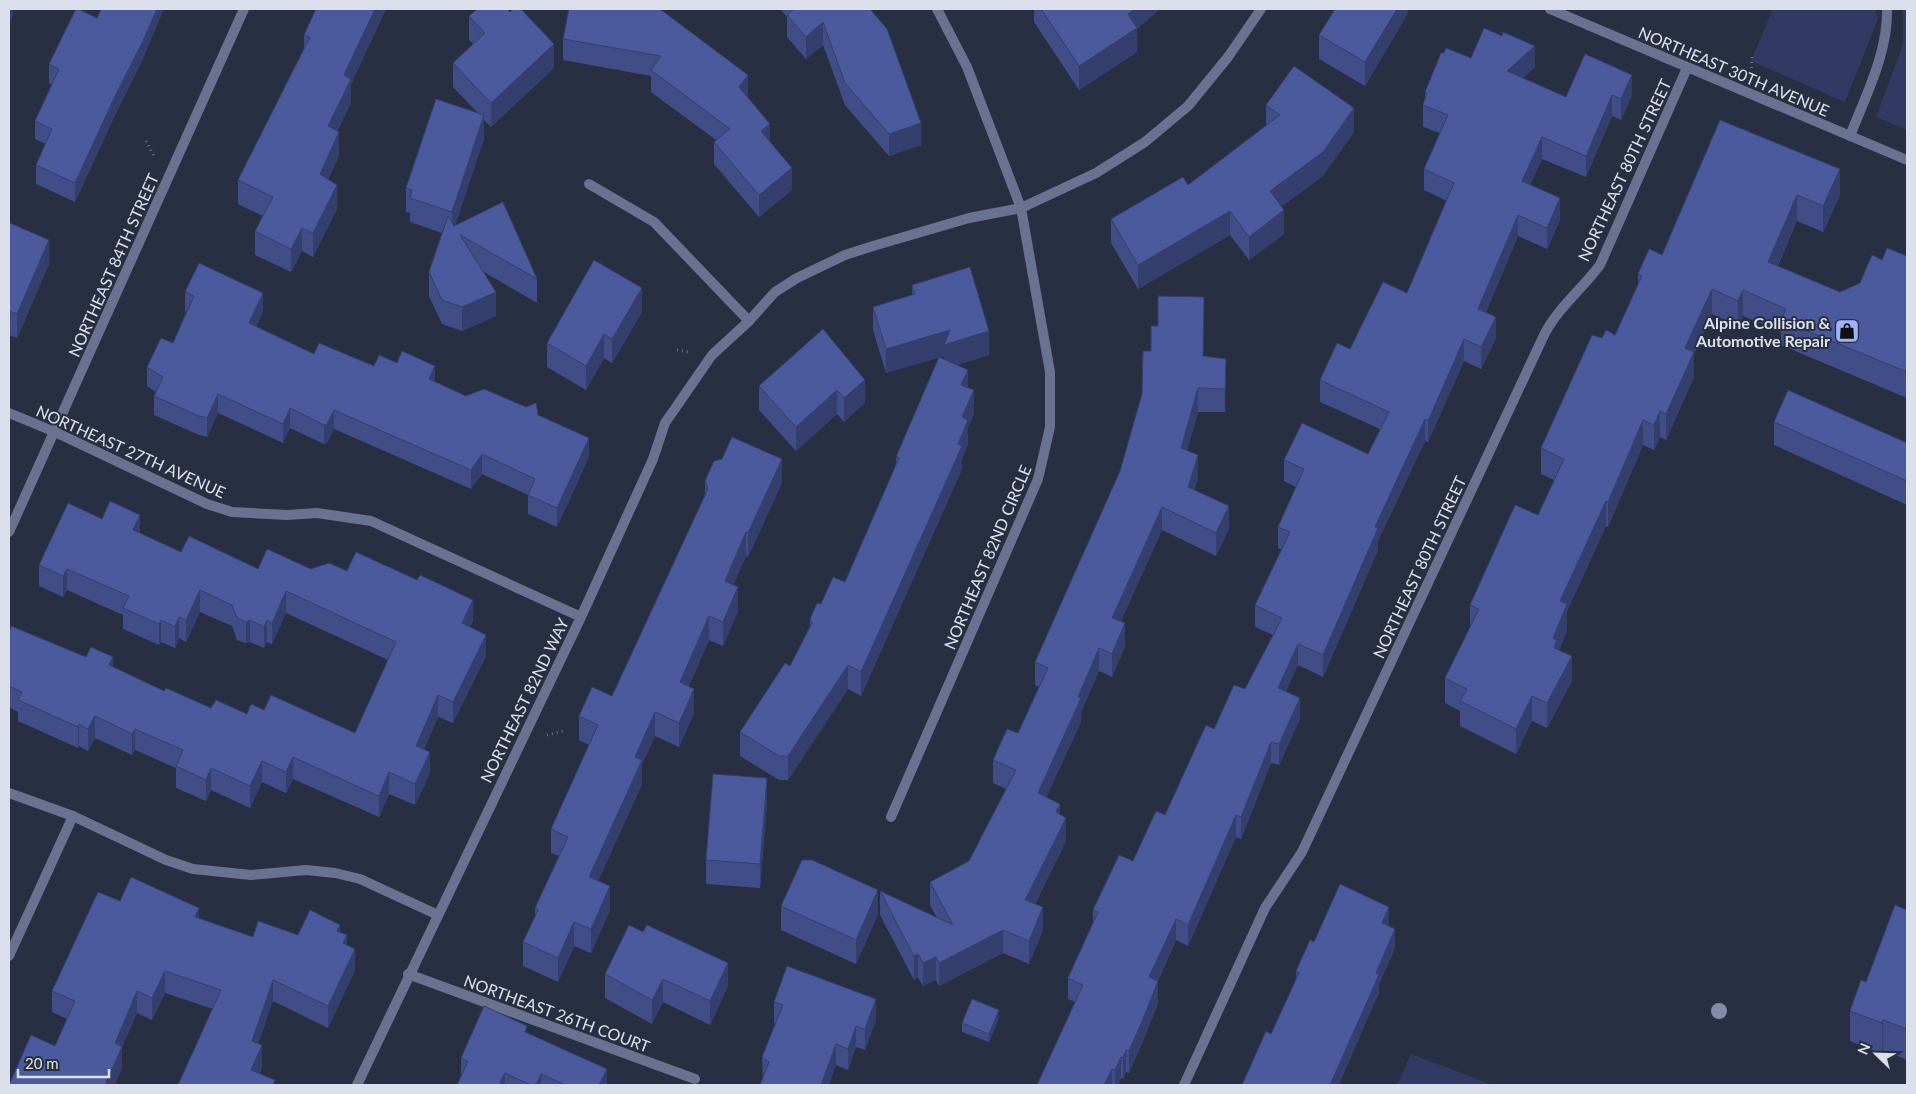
<svg xmlns="http://www.w3.org/2000/svg" width="1916" height="1094" viewBox="0 0 1916 1094" font-family="Lato,sans-serif">
  <style>
    .green { fill: #303a63 }
    .lines { fill: none; stroke-linecap: round; stroke-linejoin: round }
    .path { stroke: #6b7181; stroke-width: 3; stroke-dasharray: 1 4; stroke-linecap: butt }
    .service { stroke: #697391; stroke-width: 10 }
    .minor { stroke: #697391; stroke-width: 10 }
    .tree { fill: #828ba9 }
    .wall { fill: #404d87 }
    .shaded-wall { fill: #343f6e }
    .building { fill: #4a5a9d; stroke: #343f6e }
    .labels { text-anchor: middle; dominant-baseline: central; stroke-width: 4; stroke-linejoin: round; paint-order: stroke }
    .street-label { font-size: 16px; fill: #dce0ec; stroke: #292f42 }
    .poi-label { font-size: 16px; font-weight: bold; fill: #dce0ec; stroke: #292f42; text-anchor: end }
  </style>
  <rect width="100%" height="100%" fill="#292f42"/>
  <g class="green">
    <polygon points="1773,9 1875,9 1878,19 1845,102 1751,61"/>
    <polygon points="1903,9 1907,9 1907,130 1876,117 1903,45"/>
    <polygon points="1411,1054 1493,1085 1397,1085"/>
  </g>
  <g class="lines">
    <g class="path">
      <polyline points="1751,73 1752,54"/>
      <polyline points="146,141 155,158"/>
      <polyline points="677,350 688,352"/>
      <polyline points="547,735 564,731"/>
    </g>
    <path class="service" d="M1850,136C1866,95 1888,53 1887,9"/>
    <g class="minor">
      <polyline points="1550,9 1907,160"/>
      <polyline points="589,184 654,222 749,321"/>
      <polyline points="9,413 55,432 207,504 232,512 287,515 317,513 371,521 581,617"/>
      <polyline points="9,532 244,9"/>
      <polyline points="9,793 73,816 166,860 193,869 251,875 306,870 335,873 360,879 438,915"/>
      <polyline points="891,817 1038,479 1050,427 1050,372 1021,208 967,67 937,9"/>
      <polyline points="9,956 73,816"/>
      <polyline points="408,974 695,1079"/>
      <polyline points="357,1085 581,617 653,459 665,423 712,355 749,321 775,292 797,278 845,255 873,246 969,218 1021,208 1096,173 1145,142 1188,106 1228,57 1261,9"/>
      <path d="M1184,1085L1265,908L1302,852L1545,333C1559,307 1582,289 1600,265L1687,68"/>
    </g>
  </g>
  <circle class="tree" cx="1719" cy="1011" r="8"/>
  <g class="wall">
    <polygon points="316,9 386,9 351,84 351,103 337,131 339,156 328,179 337,209 313,257 302,251 291,272 255,255 255,231 263,216 238,204 238,180 304,49 304,35"/>
    <polygon points="569,9 748,97 748,98 770,142 792,190 759,217 714,164 714,142 716,140 651,92 651,76 563,60 563,39"/>
    <polygon points="780,9 870,9 921,145 889,156 845,105 823,45 806,59 787,37 787,17"/>
    <polygon points="1034,9 1160,9 1137,29 1137,52 1079,90 1034,22"/>
    <polygon points="1408,9 1408,13 1365,86 1319,59 1319,35"/>
    <polygon points="469,16 554,68 491,127 484,120 484,139 455,225 537,279 537,303 484,272 496,316 462,331 442,324 429,296 429,272 442,233 410,222 410,213 406,212 406,188 478,113 453,87 453,63 473,44 469,40"/>
    <polygon points="1585,54 1632,96 1621,120 1612,116 1586,177 1542,159 1530,185 1560,220 1547,249 1518,236 1486,312 1496,338 1481,369 1464,361 1428,442 1425,441 1378,541 1378,550 1323,677 1298,665 1286,691 1300,719 1279,765 1271,763 1241,839 1236,837 1188,946 1176,940 1158,981 1158,1003 1143,1041 1129,1073 1126,1072 1123,1079 1121,1078 1118,1085 1037,1085 1075,1002 1068,999 1068,978 1093,923 1093,910 1133,861 1165,815 1214,729 1245,689 1273,635 1255,627 1255,605 1282,550 1278,548 1278,527 1296,487 1284,481 1284,460 1368,454 1380,429 1320,402 1320,380 1407,293 1447,201 1424,190 1424,169 1440,133 1423,127 1423,105 1425,99 1425,92 1471,58 1535,67 1523,78 1566,97"/>
    <polygon points="143,59 115,115 75,202 36,184 36,165 46,144 35,139 35,121 52,84 49,83 49,64"/>
    <polygon points="1266,105 1354,132 1323,176 1282,206 1284,234 1249,260 1230,235 1138,289 1111,243 1111,219 1188,185 1266,126"/>
    <polygon points="1720,120 1840,195 1823,232 1797,221 1778,266 1840,292 1860,283 1882,260 1907,256 1907,398 1781,345 1781,332 1743,316 1738,326 1712,314 1694,354 1694,377 1666,440 1660,437 1654,450 1643,445 1608,527 1606,526 1567,611 1567,630 1559,650 1572,681 1547,728 1532,721 1516,754 1460,726 1460,711 1445,703 1445,678 1470,627 1470,605 1538,515 1554,480 1541,474 1541,448 1602,338 1615,335 1638,286 1638,274 1662,255"/>
    <polygon points="9,225 49,264 17,338 9,335"/>
    <polygon points="912,285 989,355 957,365 968,387 974,414 968,427 968,444 962,459 962,469 861,696 848,689 788,780 779,780 740,756 740,732 790,666 810,626 810,619 821,604 845,582 896,465 896,457 944,359 944,356 886,373 873,330 873,307 912,295"/>
    <polygon points="185,292 263,312 256,327 314,354 374,366 435,382 466,396 538,415 589,457 557,527 528,514 528,495 482,474 471,489 334,429 327,443 324,444 290,428 283,443 218,413 207,437 199,435 154,415 154,396 156,392 147,386 147,367 173,343 186,312 185,311"/>
    <polygon points="642,312 612,363 604,358 586,390 547,367 547,343"/>
    <polygon points="823,329 865,403 844,422 837,414 796,451 759,410 759,386"/>
    <polygon points="1203,356 1226,359 1225,412 1198,412 1187,450 1198,479 1194,490 1229,529 1216,556 1162,530 1121,621 1125,646 1112,677 1099,671 1081,712 1081,722 1046,797 1060,814 1066,841 1035,904 1043,930 1029,964 1003,953 939,986 936,980 923,986 918,977 914,980 880,915 880,891 937,918 930,905 930,882 969,861 1006,789 993,783 993,760 1018,733 1039,687 1035,685 1035,662"/>
    <polygon points="1774,422 1907,443 1907,505 1774,445"/>
    <polygon points="705,481 782,483 748,557 746,556 733,585 738,611 723,646 709,640 689,686 694,713 679,747 655,736 642,764 642,784 598,881 610,910 591,953 574,946 558,982 523,966 523,942 535,916 535,908 559,856 551,853 551,829 589,745 579,740 579,716 612,696 705,495"/>
    <polygon points="102,519 140,533 181,552 258,569 311,569 347,571 473,621 470,627 486,656 453,723 438,717 424,749 430,773 415,805 389,794 379,817 293,779 286,793 262,782 250,808 211,790 206,801 176,788 176,768 135,750 132,755 95,738 88,751 79,746 78,748 18,721 18,712 9,707 9,632 113,667 164,691 211,708 247,714 264,710 355,733 388,660 286,613 272,644 267,642 264,648 250,642 246,643 237,640 232,626 200,612 186,642 179,638 175,648 161,642 159,645 123,629 123,615 67,590 63,597 39,586 39,565"/>
    <polygon points="767,802 760,888 706,884 706,860"/>
    <polygon points="120,901 199,918 253,937 298,935 340,932 347,945 355,970 328,1028 273,1001 258,1043 262,1067 260,1073 275,1085 178,1085 213,1009 165,993 152,1020 137,1013 122,1047 122,1068 115,1085 9,1085 55,1046 67,1019 52,1012 52,991"/>
    <polygon points="781,906 878,914 856,964 781,930"/>
    <polygon points="1907,910 1907,1060 1883,1050 1882,1054 1850,1041 1850,1011"/>
    <polygon points="629,925 728,986 710,1025 663,1002 652,1024 605,998 605,974"/>
    <polygon points="1389,925 1389,926 1395,948 1379,984 1379,993 1371,1011 1271,1034 1296,979 1296,971 1314,942"/>
    <polygon points="774,1002 876,1020 865,1050 856,1047 848,1070 836,1065 763,1078 762,1057 775,1024 774,1023"/>
    <polygon points="999,1018 989,1042 962,1032 962,1023"/>
    <polygon points="527,1033 607,1085 457,1085 461,1077 461,1058"/>
  </g>
  <g class="shaded-wall">
    <polygon points="9,9 13,9 13,15 9,25"/>
    <polygon points="157,9 164,9 143,59 115,115 75,202 75,183 115,96"/>
    <polygon points="375,9 386,9 351,84 351,103 328,150 328,126 344,75"/>
    <polygon points="1134,9 1160,9 1137,29 1137,52 1079,90 1079,66"/>
    <polygon points="1397,9 1408,9 1408,13 1365,86 1365,62"/>
    <polygon points="823,22 823,45 806,59 806,37"/>
    <polygon points="554,44 554,68 491,127 491,103"/>
    <polygon points="1535,46 1535,67 1507,92 1507,71"/>
    <polygon points="748,75 748,97 739,109 739,87"/>
    <polygon points="1632,75 1632,96 1621,120 1621,99"/>
    <polygon points="1612,95 1612,116 1586,177 1586,156"/>
    <polygon points="1354,108 1354,132 1323,176 1270,215 1270,191"/>
    <polygon points="484,115 484,139 452,236 452,212"/>
    <polygon points="921,123 921,145 889,156 889,134"/>
    <polygon points="770,124 770,146 761,131"/>
    <polygon points="339,132 339,156 320,198 320,174"/>
    <polygon points="1542,137 1542,159 1522,203 1522,181"/>
    <polygon points="792,168 792,190 759,217 759,195"/>
    <polygon points="1840,169 1840,195 1823,232 1823,206"/>
    <polygon points="337,185 337,209 313,257 313,233"/>
    <polygon points="1797,195 1797,221 1768,287 1768,262"/>
    <polygon points="1560,198 1560,220 1547,249 1547,228"/>
    <polygon points="1284,210 1284,234 1249,260 1249,237"/>
    <polygon points="1230,211 1230,235 1138,289 1138,265"/>
    <polygon points="1518,215 1518,236 1478,330 1478,309"/>
    <polygon points="302,228 302,251 291,272 291,249"/>
    <polygon points="49,240 49,264 17,338 17,314"/>
    <polygon points="642,288 642,312 612,363 612,339"/>
    <polygon points="1712,289 1712,314 1694,354 1694,377 1666,440 1666,414 1685,348"/>
    <polygon points="1743,290 1743,316 1738,326 1738,301"/>
    <polygon points="496,292 496,316 462,331 462,307"/>
    <polygon points="263,293 263,312 249,343 249,323"/>
    <polygon points="1496,317 1496,338 1481,369 1481,347"/>
    <polygon points="950,330 989,331 989,355 944,369 944,356 886,373 886,349"/>
    <polygon points="604,334 604,358 586,390 586,366"/>
    <polygon points="1464,339 1464,361 1428,442 1428,421"/>
    <polygon points="435,366 435,385 429,379"/>
    <polygon points="968,370 968,393 961,385"/>
    <polygon points="865,380 865,403 844,422 844,398"/>
    <polygon points="1198,388 1198,412 1181,471 1181,448"/>
    <polygon points="837,390 837,414 796,451 796,427"/>
    <polygon points="974,390 974,414 968,427 968,444 962,459 962,469 861,696 861,672 958,444 962,417"/>
    <polygon points="218,394 218,413 207,437 207,418"/>
    <polygon points="290,408 290,428 283,443 283,424"/>
    <polygon points="334,410 334,429 327,443 324,444 324,425"/>
    <polygon points="1660,411 1660,437 1654,450 1654,425"/>
    <polygon points="1425,419 1425,441 1378,541 1378,550 1323,677 1323,655 1375,527"/>
    <polygon points="1643,420 1643,445 1608,527 1608,502"/>
    <polygon points="589,438 589,457 557,527 557,508"/>
    <polygon points="482,454 482,474 471,489 471,470"/>
    <polygon points="1198,455 1198,479 1188,510 1188,487"/>
    <polygon points="782,459 782,483 748,557 748,533"/>
    <polygon points="1606,501 1606,526 1567,611 1567,630 1557,654 1557,666 1553,638 1560,601"/>
    <polygon points="1229,506 1229,529 1216,556 1216,533"/>
    <polygon points="1162,507 1162,530 1112,641 1112,618"/>
    <polygon points="140,515 140,536 133,530"/>
    <polygon points="746,532 746,556 725,605 725,581"/>
    <polygon points="67,569 67,590 63,597 63,576"/>
    <polygon points="738,587 738,611 723,646 723,622"/>
    <polygon points="200,590 200,612 186,642 186,620"/>
    <polygon points="286,591 286,613 272,644 272,623"/>
    <polygon points="473,600 473,621 462,645 462,623"/>
    <polygon points="709,616 709,640 680,706 680,682"/>
    <polygon points="179,617 179,638 175,648 175,627"/>
    <polygon points="161,620 161,642 159,645 159,624"/>
    <polygon points="250,620 250,642 246,643 246,622"/>
    <polygon points="267,620 267,642 264,648 264,627"/>
    <polygon points="1125,623 1125,646 1112,677 1112,654"/>
    <polygon points="486,635 486,656 453,723 453,702"/>
    <polygon points="1298,644 1298,665 1278,709 1278,688"/>
    <polygon points="1099,648 1099,671 1081,712 1081,722 1038,816 1038,793 1078,697"/>
    <polygon points="1572,656 1572,681 1547,728 1547,703"/>
    <polygon points="113,657 113,679 109,665"/>
    <polygon points="848,665 848,689 788,780 788,756"/>
    <polygon points="694,689 694,713 679,747 679,723"/>
    <polygon points="438,695 438,717 416,768 416,746"/>
    <polygon points="1532,696 1532,721 1516,754 1516,729"/>
    <polygon points="1300,698 1300,719 1279,765 1279,744"/>
    <polygon points="655,712 655,736 642,764 642,784 589,901 589,877 635,757"/>
    <polygon points="95,716 95,738 88,751 88,729"/>
    <polygon points="79,724 79,746 78,748 78,727"/>
    <polygon points="135,729 135,750 132,755 132,734"/>
    <polygon points="1271,742 1271,763 1241,839 1241,817"/>
    <polygon points="430,752 430,773 415,805 415,784"/>
    <polygon points="293,757 293,779 286,793 286,772"/>
    <polygon points="262,761 262,782 250,808 250,786"/>
    <polygon points="211,768 211,790 206,801 206,780"/>
    <polygon points="389,772 389,794 379,817 379,796"/>
    <polygon points="767,778 767,802 760,888 760,864"/>
    <polygon points="1060,804 1060,827 1056,812"/>
    <polygon points="1236,815 1236,837 1188,946 1188,925"/>
    <polygon points="1066,818 1066,841 1025,923 1025,900"/>
    <polygon points="610,886 610,910 591,953 591,929"/>
    <polygon points="878,890 878,914 856,964 856,940"/>
    <polygon points="1043,907 1043,930 1029,964 1029,941"/>
    <polygon points="1389,907 1389,925 1382,941 1382,923"/>
    <polygon points="199,908 199,930 195,917"/>
    <polygon points="1176,919 1176,940 1149,999 1149,977"/>
    <polygon points="574,922 574,946 558,982 558,958"/>
    <polygon points="340,925 340,946 337,931"/>
    <polygon points="1395,929 1395,948 1379,984 1379,993 1371,1011 1339,1085 1330,1085 1376,973"/>
    <polygon points="1003,930 1003,953 939,986 939,963"/>
    <polygon points="347,935 347,957 343,943"/>
    <polygon points="355,949 355,970 328,1028 328,1006"/>
    <polygon points="918,954 918,977 914,980 914,956"/>
    <polygon points="936,957 936,980 923,986 923,963"/>
    <polygon points="728,963 728,986 710,1025 710,1001"/>
    <polygon points="165,971 165,993 152,1020 152,998"/>
    <polygon points="663,979 663,1002 652,1024 652,1000"/>
    <polygon points="273,980 273,1001 252,1062 252,1041"/>
    <polygon points="1158,981 1158,1003 1143,1041 1129,1073 1129,1051"/>
    <polygon points="137,991 137,1013 122,1047 122,1068 115,1085 105,1085 115,1043"/>
    <polygon points="876,999 876,1020 865,1050 865,1029"/>
    <polygon points="999,1010 999,1018 989,1042 989,1034"/>
    <polygon points="1883,1020 1883,1050 1882,1054 1882,1023"/>
    <polygon points="856,1026 856,1047 848,1070 848,1049"/>
    <polygon points="836,1044 836,1065 829,1085 821,1085"/>
    <polygon points="262,1045 262,1067 254,1085 251,1070"/>
    <polygon points="1126,1050 1126,1072 1123,1079 1123,1058"/>
    <polygon points="1121,1057 1121,1078 1118,1085 1115,1085 1115,1070"/>
    <polygon points="607,1069 607,1085 599,1085"/>
    <polygon points="1112,1069 1112,1085 1104,1085"/>
    <polygon points="505,1073 505,1085 499,1085"/>
    <polygon points="541,1074 541,1085 536,1085"/>
  </g>
  <g class="building">
    <polygon points="76,9 78,9 97,18 101,9 157,9 143,41 115,96 75,183 36,165 52,129 35,121 59,69 49,64"/>
    <polygon points="316,9 375,9 344,75 351,79 328,126 339,132 320,174 337,185 313,233 302,228 291,249 255,231 273,197 238,180 310,37 304,35"/>
    <polygon points="477,9 507,9 510,12 513,9 521,9 554,44 491,103 453,63 485,33 469,16"/>
    <polygon points="569,9 660,9 748,75 739,87 770,124 761,131 792,168 759,195 714,142 730,129 651,70 661,56 563,39"/>
    <polygon points="794,9 870,9 887,29 921,123 889,134 845,83 823,22 806,37 787,15"/>
    <polygon points="1041,9 1134,9 1128,14 1137,28 1079,66"/>
    <polygon points="1335,9 1397,9 1365,62 1319,35"/>
    <polygon points="1484,28 1502,36 1503,32 1535,46 1507,71 1566,97 1585,54 1632,75 1621,99 1612,95 1586,156 1542,137 1522,181 1560,198 1547,228 1518,215 1478,309 1496,317 1481,347 1464,339 1428,421 1425,419 1375,527 1378,528 1323,655 1298,644 1278,688 1300,698 1279,744 1271,742 1241,817 1236,815 1188,925 1176,919 1149,977 1158,981 1143,1019 1129,1051 1126,1050 1123,1058 1121,1057 1115,1070 1112,1069 1104,1085 1037,1085 1083,985 1068,978 1098,912 1093,910 1119,855 1133,861 1156,811 1165,815 1206,725 1214,729 1234,685 1245,689 1282,618 1255,605 1290,532 1278,527 1304,469 1284,460 1302,423 1368,454 1389,412 1320,380 1337,343 1350,349 1383,282 1407,293 1454,183 1424,169 1448,115 1423,105 1427,93 1425,92 1441,53 1444,53 1446,48 1471,58"/>
    <polygon points="1294,66 1354,108 1323,152 1270,191 1284,210 1249,237 1230,211 1138,265 1111,219 1183,177 1188,185 1280,115 1266,105"/>
    <polygon points="436,99 484,115 452,212 410,198 412,190 406,188"/>
    <polygon points="1720,120 1840,169 1823,206 1797,195 1768,262 1840,292 1860,283 1872,255 1882,260 1887,248 1907,256 1907,372 1781,320 1786,309 1743,290 1738,301 1712,289 1685,348 1694,352 1666,414 1660,411 1654,425 1643,420 1608,502 1606,501 1560,601 1567,604 1553,638 1557,640 1554,648 1572,656 1547,703 1532,696 1516,729 1460,701 1467,689 1445,678 1479,609 1470,605 1515,505 1538,515 1564,459 1541,448 1592,335 1602,338 1606,330 1615,335 1642,276 1638,274 1649,249 1662,255"/>
    <polygon points="503,202 537,279 460,235 496,292 462,307 442,300 429,272 448,216 454,226"/>
    <polygon points="10,223 49,240 17,314 9,311 9,225"/>
    <polygon points="594,260 642,288 612,339 604,334 586,366 547,343"/>
    <polygon points="199,263 263,293 249,323 314,354 319,343 374,366 379,355 397,363 402,351 435,366 429,379 466,396 484,389 526,407 536,403 538,415 589,438 557,508 528,495 535,479 482,454 471,470 334,410 327,424 324,425 290,408 283,424 218,394 207,418 199,416 154,396 163,377 147,367 161,338 173,343 194,296 185,292"/>
    <polygon points="970,267 989,331 944,345 950,330 886,349 873,307 915,294 912,285"/>
    <polygon points="1158,296 1204,297 1203,356 1226,359 1225,389 1198,388 1181,448 1198,455 1188,487 1229,506 1216,533 1162,507 1112,618 1125,623 1112,654 1099,648 1078,697 1081,698 1038,793 1060,804 1056,812 1066,818 1025,900 1043,907 1029,941 1003,930 939,963 936,957 923,963 918,954 914,956 880,891 953,925 930,882 969,861 1016,770 993,760 1007,729 1018,733 1048,668 1035,662 1120,471 1142,394 1143,351 1151,351 1151,326 1158,326"/>
    <polygon points="823,329 865,380 844,398 837,390 796,427 759,386"/>
    <polygon points="939,357 968,370 961,385 974,390 962,417 968,420 958,444 962,446 861,672 848,665 788,756 779,756 740,732 785,663 790,666 812,623 810,619 817,603 821,604 833,577 845,582 899,458 896,457"/>
    <polygon points="1788,390 1907,443 1907,481 1774,422"/>
    <polygon points="732,437 782,459 748,533 746,532 725,581 738,587 723,622 709,616 680,682 694,689 679,723 655,712 635,757 642,760 589,877 610,886 591,929 574,922 558,958 523,942 538,910 535,908 568,837 551,829 598,725 579,716 592,687 612,696 708,489 705,481 714,461 722,459"/>
    <polygon points="110,501 140,515 133,530 181,552 189,536 258,569 267,549 311,569 329,563 347,571 356,552 417,580 420,575 473,600 462,623 486,635 453,702 438,695 416,746 430,752 415,784 389,772 379,796 293,757 286,772 262,761 250,786 211,768 206,780 176,766 183,750 135,729 132,734 95,716 88,729 79,724 78,727 18,700 22,692 9,686 9,632 11,626 86,657 91,647 113,657 109,665 164,691 166,688 211,708 216,700 247,714 251,704 264,710 271,695 355,733 396,642 286,591 272,623 267,620 264,627 250,620 246,622 237,618 232,605 200,590 186,620 179,617 175,627 161,620 159,624 123,608 129,596 67,569 63,576 39,565 68,503 102,519"/>
    <polygon points="713,774 767,778 760,864 706,860"/>
    <polygon points="802,860 812,860 878,890 856,940 781,906"/>
    <polygon points="131,877 199,908 195,917 253,937 258,921 298,935 310,910 340,925 337,931 347,935 343,943 355,949 328,1006 273,980 252,1041 262,1045 251,1070 275,1080 273,1085 178,1085 221,990 165,971 152,998 137,991 115,1043 122,1047 105,1085 9,1085 31,1035 55,1046 75,1001 52,991 98,892 120,901"/>
    <polygon points="1340,884 1389,907 1382,923 1395,929 1376,973 1379,974 1371,993 1330,1085 1242,1085 1266,1031 1271,1034 1299,973 1296,971 1310,940 1314,942"/>
    <polygon points="1895,905 1907,910 1907,1029 1883,1020 1882,1023 1850,1011 1861,980 1866,982"/>
    <polygon points="629,925 643,932 647,925 728,963 710,1001 663,979 652,1000 605,974"/>
    <polygon points="787,966 876,999 865,1029 856,1026 848,1049 836,1044 821,1085 760,1085 769,1062 762,1057 783,1005 774,1002"/>
    <polygon points="972,999 999,1010 989,1034 962,1023"/>
    <polygon points="484,1006 527,1026 525,1032 607,1069 599,1085 566,1085 541,1074 536,1085 531,1085 505,1073 499,1085 457,1085 468,1061 461,1058"/>
  </g>
  <defs>
    <symbol id="shop-square" viewBox="-11 -11 22 22"><rect x="-9" y="-9" width="18" height="18" rx="4" fill="#9eb3fd" stroke="#292f42"/><path d="M-5-2.5h2.3a2.7 3.5 0 0 1 5.4 0H5L5.5 6h-11ZM-1.5-2.5h3a1.5 2.3 0 0 0-3 0Z" fill="#111"/></symbol>
  </defs>
  <g fill-rule="evenodd">
    <use href="#shop-square" x="1833" y="317" width="28" height="28"/>
  </g>
  <g class="labels">
    <g class="street-label">
      <text transform="translate(1734 71) rotate(23)">NORTHEAST 30TH AVENUE</text>
      <text transform="translate(1624 170) rotate(-65)">NORTHEAST 80TH STREET</text>
      <text transform="translate(113 265) rotate(-66)">NORTHEAST 84TH STREET</text>
      <text transform="translate(131 451) rotate(24)">NORTHEAST 27TH AVENUE</text>
      <text transform="translate(987 557) rotate(-67)">NORTHEAST 82ND CIRCLE</text>
      <text transform="translate(1419 567) rotate(-65)">NORTHEAST 80TH STREET</text>
      <text transform="translate(524 700) rotate(-64)">NORTHEAST 82ND WAY</text>
      <text transform="translate(557 1013) rotate(20)">NORTHEAST 26TH COURT</text>
    </g>
    <g class="poi-label">
      <text x="1830" y="322">Alpine Collision &amp;<tspan x="1830" dy="18">Automotive Repair</tspan></text>
    </g>
  </g>
  <rect width="1916" height="1094" fill="none" stroke="#dce0ec" stroke-width="20"/>
  <g transform="translate(1876 1054) rotate(293)" stroke="#292f42" stroke-width="4" paint-order="stroke">
  <path d="M0-4L9 19L0 12L-9 19Z" fill="#dce0ec"/>
  <text y="-8" font-size="14" font-weight="bold" text-anchor="middle" fill="#dce0ec">N</text>
  </g>
  <path d="M18 1069v8h91v-8" fill="none" stroke="#dce0ec" stroke-width="2.5"/>
  <text x="25" y="1069" font-size="15" fill="#dce0ec" stroke="#292f42" stroke-width="4" paint-order="stroke">20 m</text>
</svg>
